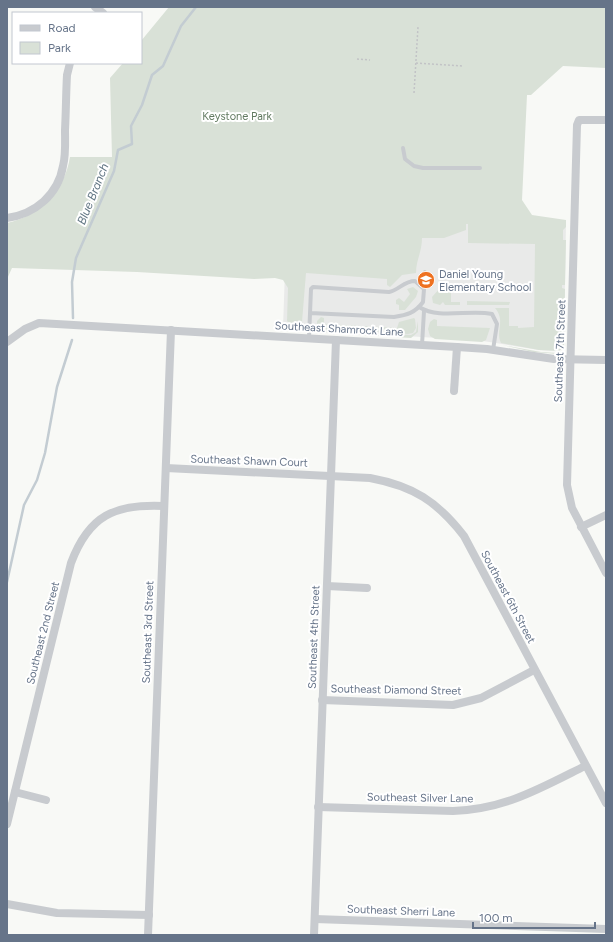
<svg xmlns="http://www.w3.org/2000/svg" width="613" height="942" viewBox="0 0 613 942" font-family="Figtree,sans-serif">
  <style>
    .built { fill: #e9eae9 }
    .green { fill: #d9e1d7 }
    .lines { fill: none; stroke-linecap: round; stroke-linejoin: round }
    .stream { stroke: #c3ccd2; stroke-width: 2.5 }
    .path { stroke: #c2c3c6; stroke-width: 1.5; stroke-dasharray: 2 2; stroke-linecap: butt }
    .service { stroke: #c8cbcf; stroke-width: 4 }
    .minor { stroke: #c8cbcf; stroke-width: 8 }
    .labels { text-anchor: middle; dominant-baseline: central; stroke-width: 4; stroke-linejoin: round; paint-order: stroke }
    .park-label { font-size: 11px; fill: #627a61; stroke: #fff }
    .poi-label { font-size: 11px; fill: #667489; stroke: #fff; text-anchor: start }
    .street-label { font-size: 11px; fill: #667489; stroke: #fff }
    .water-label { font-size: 12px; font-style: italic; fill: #627684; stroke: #fff }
  </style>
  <rect width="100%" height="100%" fill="#f8f9f6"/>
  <polygon class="built" points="287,213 566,222 564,347 559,351 539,350 483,341 283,328"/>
  <g class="green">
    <path d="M169,7H606V68L563,66L531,95H527L522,200L532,215L566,220V227L563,230V240H566L565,285H562V288L565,289L564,347L559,351L539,350L501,343C495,331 506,321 495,308H509V326H518V328L534,327L535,244L468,243V224H466V230L444,238H422C422,252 416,260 416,273L402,275L390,287L387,285V279L306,273L302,322L290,324L287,321L288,288L283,280L275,278L254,279L137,272L12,268L7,279V223C39,216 65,190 70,157H112L110,78L123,63H141V41Z"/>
    <polygon points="413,287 418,291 416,297 405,310 399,310 399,305 396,304 396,300 399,298 404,302 410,294 407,289"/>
    <polygon points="441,287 451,287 451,302 460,302 460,305 445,305 443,302 440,305 433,303 432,297"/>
    <polygon points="467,301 510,302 509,305 467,305"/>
    <polygon points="321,317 324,318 324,324 397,328 399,322 414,318 415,319 416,328 413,333 408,334 345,330 345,334 322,332 317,328 317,321"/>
    <polygon points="434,319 437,320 437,326 490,328 486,340 482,342 435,339 430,336 428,329 430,322"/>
    <polygon points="418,321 418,332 411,338 347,334 347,332 411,335 416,332"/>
    <polygon points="502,345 541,352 558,353 558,354 533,352"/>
  </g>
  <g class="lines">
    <g class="stream">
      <polyline points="73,318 72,282 76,258 114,171 118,150 132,144 131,126 142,105 152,75 163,66 181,26 196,7"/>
      <polyline points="7,582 24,505 37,480 45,453 57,387 72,340"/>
    </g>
    <g class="path">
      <polyline points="357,59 370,60"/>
      <polyline points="416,63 462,66"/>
      <polyline points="414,93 418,27"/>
    </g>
    <g class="service">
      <polyline points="403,148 405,159 414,166 423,168 480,168"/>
      <polyline points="420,283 425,272"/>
      <path d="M419,307C440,320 469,309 492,314L497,324L493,350"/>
      <path d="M309,338L311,289L313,287L389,292C399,290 404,281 415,281L424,289L423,302C415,313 407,315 394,317L310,313"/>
      <polyline points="422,345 424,311"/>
    </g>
    <g class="minor">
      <polyline points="95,7 103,13"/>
      <polyline points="606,120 579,120 577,125 567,485 572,508 606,573"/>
      <path d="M7,218C35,214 58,195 63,166C66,155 65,141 65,130C66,111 66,93 67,75L70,63"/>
      <polyline points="7,342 25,329 39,323 457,347 487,349 554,359 606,360"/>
      <polyline points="454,391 457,347"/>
      <path d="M166,468L370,478C413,486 437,501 464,536L606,803"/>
      <polyline points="581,527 606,515"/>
      <polyline points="327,586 367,588"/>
      <polyline points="322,700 453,705 481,698 534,670"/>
      <polyline points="15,792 46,800"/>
      <path d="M318,807L453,811C505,809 539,789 585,766"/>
      <path d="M7,824L71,563C89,515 115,504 163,506"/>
      <polyline points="7,904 57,913 149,915"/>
      <polyline points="315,919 606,929"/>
      <polyline points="148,935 171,330"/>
      <polyline points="314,935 336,340"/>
    </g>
  </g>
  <defs>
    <symbol id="school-disc" viewBox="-11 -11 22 22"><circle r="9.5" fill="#ee7121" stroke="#fff"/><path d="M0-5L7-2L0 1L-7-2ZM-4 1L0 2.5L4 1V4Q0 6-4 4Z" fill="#fff"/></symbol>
  </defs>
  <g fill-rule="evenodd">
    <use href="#school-disc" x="416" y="270" width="20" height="20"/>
  </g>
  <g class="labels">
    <g class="park-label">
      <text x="237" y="116">Keystone Park</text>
    </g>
    <g class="poi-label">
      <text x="439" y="274">Daniel Young<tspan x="439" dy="13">Elementary School</tspan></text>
    </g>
    <g class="street-label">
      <text transform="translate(339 329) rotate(3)">Southeast Shamrock Lane</text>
      <text transform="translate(560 351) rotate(-88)">Southeast 7th Street</text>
      <text transform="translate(249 461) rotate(2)">Southeast Shawn Court</text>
      <text transform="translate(508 597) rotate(62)">Southeast 6th Street</text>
      <text transform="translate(148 632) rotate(-88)">Southeast 3rd Street</text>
      <text transform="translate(43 633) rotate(-76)">Southeast 2nd Street</text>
      <text transform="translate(314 637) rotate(-88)">Southeast 4th Street</text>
      <text transform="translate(396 690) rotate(1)">Southeast Diamond Street</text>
      <text transform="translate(420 798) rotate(1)">Southeast Silver Lane</text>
      <text transform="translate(401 911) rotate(2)">Southeast Sherri Lane</text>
    </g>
    <g class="water-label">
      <text transform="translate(93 194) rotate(-68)">Blue Branch</text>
    </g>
  </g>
  <rect width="613" height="942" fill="none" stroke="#667489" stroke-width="16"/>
  <rect x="12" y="12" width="130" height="52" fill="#ffffff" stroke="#c2c7d0"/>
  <rect x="20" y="25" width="20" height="6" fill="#c8cbcf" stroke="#c2c7d0"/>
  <text x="48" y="32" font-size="12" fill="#667489">Road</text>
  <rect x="20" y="42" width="20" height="12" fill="#d9e1d7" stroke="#c2c7d0"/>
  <text x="48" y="52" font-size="12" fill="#667489">Park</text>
  <path d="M473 922v6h122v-6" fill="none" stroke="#667489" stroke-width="2"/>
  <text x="479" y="922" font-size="12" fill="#667489" stroke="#ffffff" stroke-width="3" paint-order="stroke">100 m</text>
</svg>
